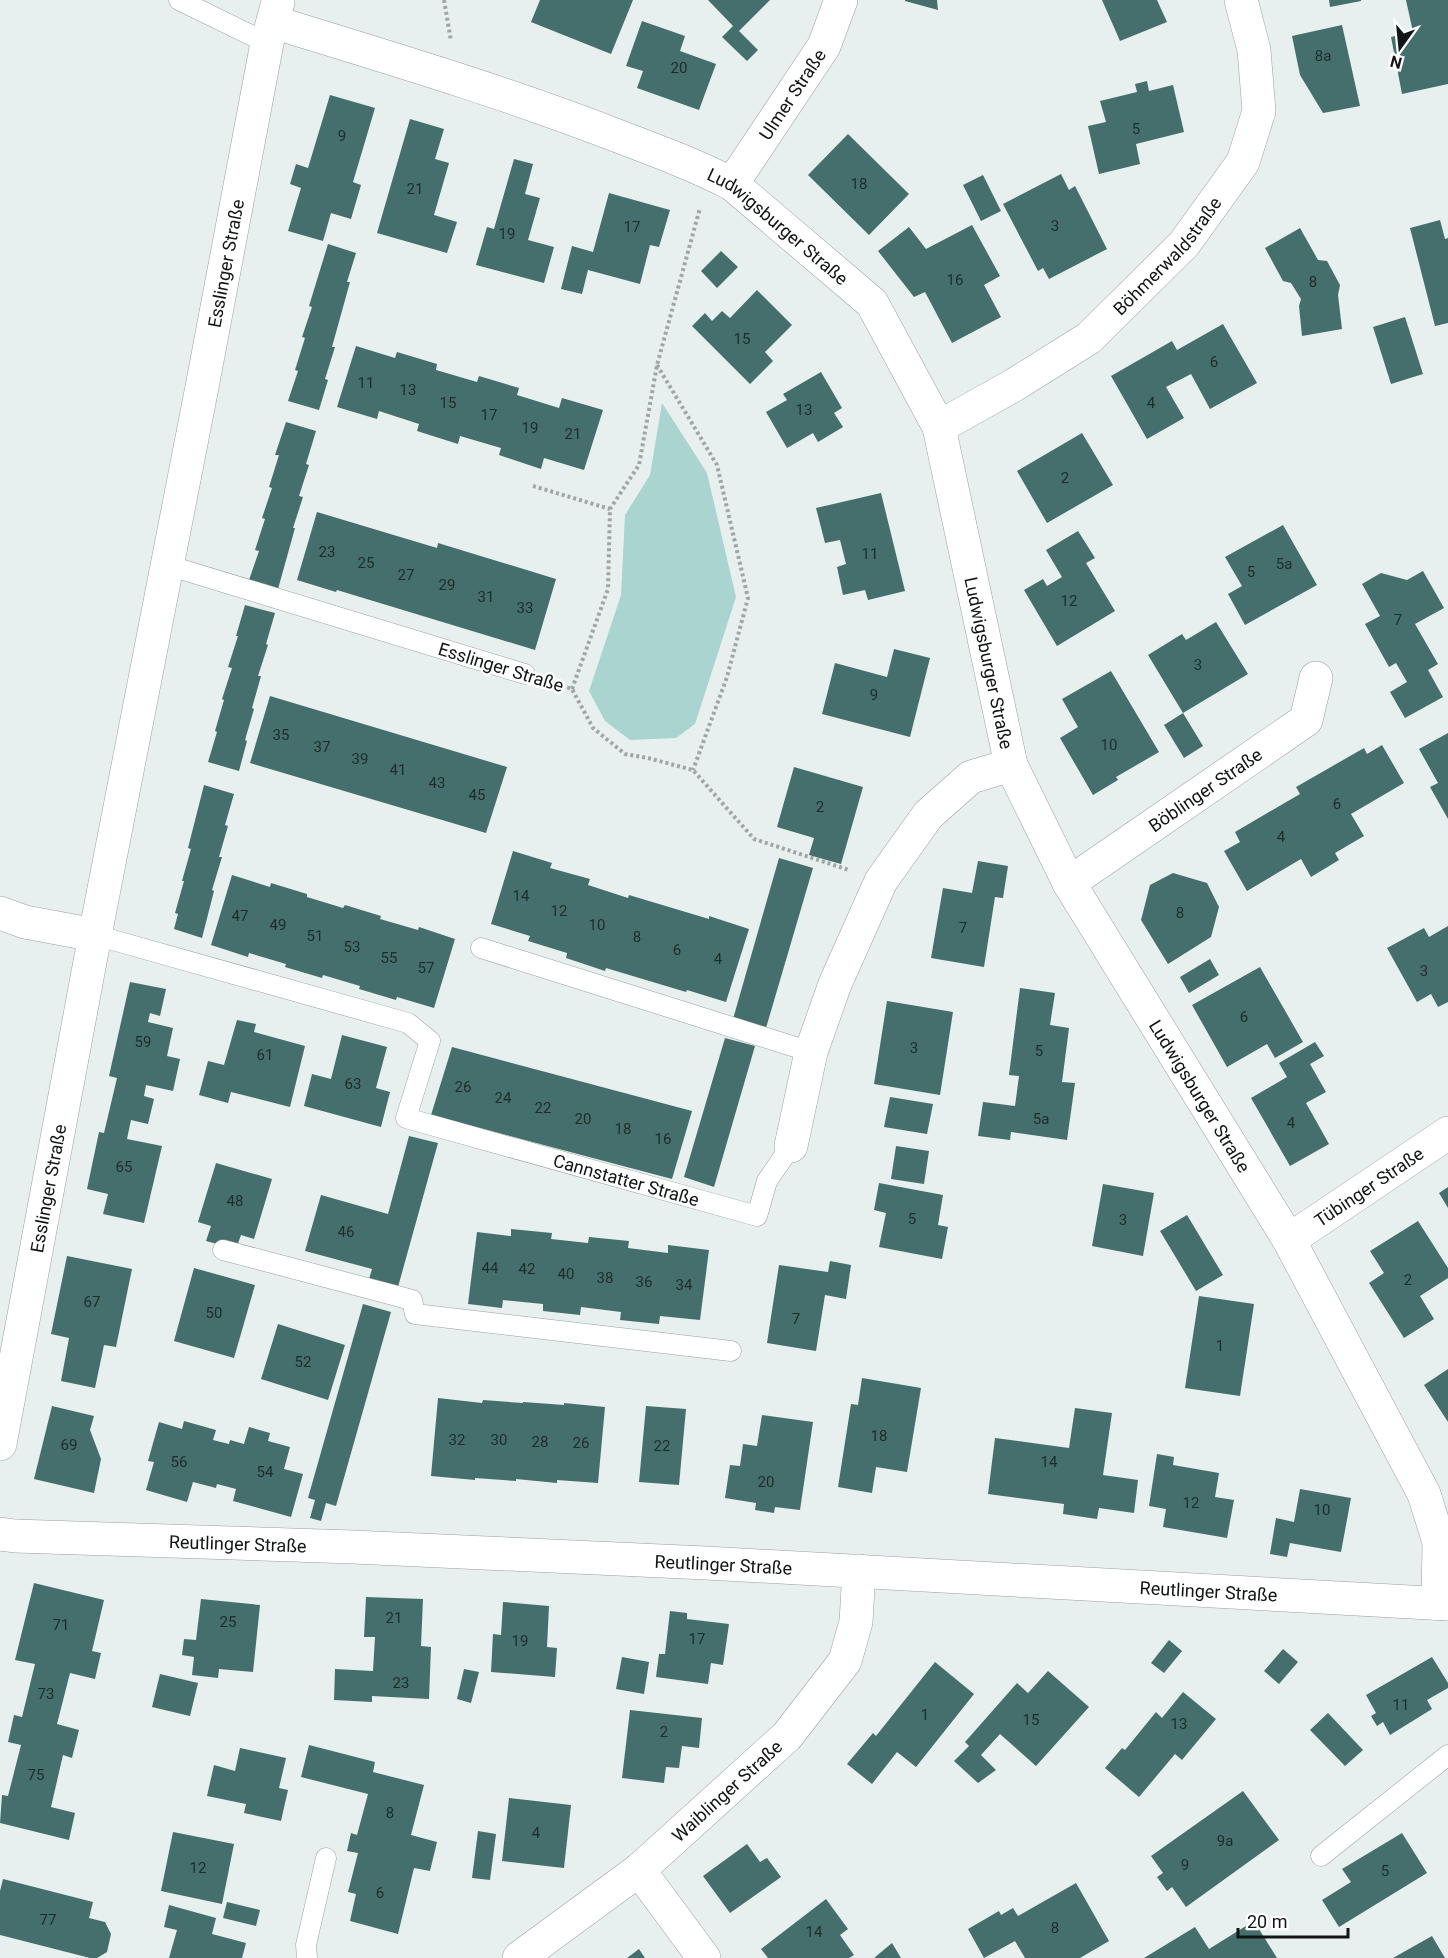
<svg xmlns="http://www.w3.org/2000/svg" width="1448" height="1958" viewBox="0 0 1448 1958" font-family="Roboto,sans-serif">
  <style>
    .green { fill: #a9d4d0 }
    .building { fill: #456f6c }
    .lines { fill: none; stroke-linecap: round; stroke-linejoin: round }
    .lane-casing { stroke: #98a1a0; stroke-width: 21 }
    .street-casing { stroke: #98a1a0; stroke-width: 34 }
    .path { stroke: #9fa6a5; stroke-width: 4; stroke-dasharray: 3 3; stroke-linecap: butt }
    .lane { stroke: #fff; stroke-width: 20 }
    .street { stroke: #fff; stroke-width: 33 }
    .labels { text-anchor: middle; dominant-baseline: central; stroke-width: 5; stroke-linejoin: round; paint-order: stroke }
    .number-label { font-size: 15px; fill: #1f2c2b }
    .street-label { font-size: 18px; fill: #121515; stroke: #fff }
  </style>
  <rect width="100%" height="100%" fill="#e7f0ef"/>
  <polygon class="green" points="662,403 707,473 736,597 695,724 676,738 630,740 605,721 589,691 621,595 625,515 650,475"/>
  <g class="building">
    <polygon points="540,0 633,0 611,54 531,22"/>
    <polygon points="708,0 770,0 739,31 758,50 747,61 722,37 733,26"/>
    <polygon points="905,0 937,0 938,10 905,1"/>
    <polygon points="1102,0 1157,0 1167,22 1120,41"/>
    <polygon points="1329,0 1361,0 1361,1 1330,7"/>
    <polygon points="1406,0 1448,0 1448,84 1402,94 1391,37 1413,32"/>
    <polygon points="642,21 685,36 680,51 716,64 699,110 637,88 643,71 626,66"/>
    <polygon points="1342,25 1360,106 1323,113 1300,75 1292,36"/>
    <polygon points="1147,81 1149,91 1173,85 1184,132 1136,144 1140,164 1099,174 1088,126 1106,122 1100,101 1137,92 1135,84"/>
    <polygon points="330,95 375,108 353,182 361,185 351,219 331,213 323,241 288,231 301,188 290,184 296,164 308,168"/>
    <polygon points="410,119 444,129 435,159 449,163 434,215 457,222 447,253 377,233"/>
    <polygon points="848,134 909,194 869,235 808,175"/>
    <polygon points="514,159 533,164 525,194 540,198 528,240 554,247 544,283 476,265 487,227 494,229"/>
    <polygon points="1061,174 1069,190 1075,186 1107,249 1049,279 1043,268 1038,271 1003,204"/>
    <polygon points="983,175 1001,211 981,221 963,185"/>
    <polygon points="609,193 670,210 659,247 650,245 640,284 588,270 582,294 561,289 572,246 593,252"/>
    <polygon points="1440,220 1445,239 1448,238 1448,323 1435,326 1410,228"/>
    <polygon points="972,225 1000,276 984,285 1001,317 952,343 925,292 914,297 878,251 909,227 926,249"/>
    <polygon points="1300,228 1318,260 1327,261 1340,285 1338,295 1342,329 1302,336 1299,306 1301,299 1291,283 1283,281 1265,248"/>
    <polygon points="328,244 356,253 347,282 350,282 332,347 335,347 325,379 328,380 319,410 288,401 298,371 295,370 305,338 302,337 312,307 309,306"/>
    <polygon points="721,251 738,267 717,288 701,271"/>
    <polygon points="757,290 792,325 765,352 773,361 750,384 692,326 705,313 712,321 722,311 730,318"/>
    <polygon points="1405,317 1423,374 1391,384 1373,327"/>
    <polygon points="1223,324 1257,383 1210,409 1191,374 1166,387 1184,418 1147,439 1111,376 1172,341 1177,350"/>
    <polygon points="356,346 395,358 397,352 437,364 436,370 477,382 479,376 519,388 517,395 559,408 562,398 603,410 584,470 544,458 541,469 499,455 501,448 460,436 458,444 417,431 419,424 379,411 377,419 337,407"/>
    <polygon points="821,372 842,408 834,413 843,427 818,442 813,433 787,448 766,412 787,400 783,394"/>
    <polygon points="286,422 316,431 306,464 309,465 299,496 303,497 293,528 295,528 278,589 249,580 259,551 255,550 265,519 262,518 272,488 269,487 279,455 275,455"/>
    <polygon points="1082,433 1113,485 1047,523 1017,471"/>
    <polygon points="881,493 905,591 868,600 865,590 843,595 837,567 846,564 840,540 825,543 816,508"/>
    <polygon points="317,512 437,548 438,543 556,579 535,650 337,590 336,592 297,580"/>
    <polygon points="1283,525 1317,585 1245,625 1228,594 1242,586 1225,557"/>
    <polygon points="1078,531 1095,558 1086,563 1115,611 1057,646 1024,590 1043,579 1047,586 1062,577 1046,550"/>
    <polygon points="1423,571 1444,608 1415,624 1438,664 1428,670 1443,697 1405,718 1390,692 1407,682 1396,663 1389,667 1365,624 1380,616 1362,584 1381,573 1407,580"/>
    <polygon points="245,605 275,613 266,644 268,645 258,676 261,676 252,708 254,709 245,740 247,741 239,771 208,762 217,732 215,731 224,700 222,699 232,668 228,667 238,636 236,636"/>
    <polygon points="1216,622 1248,674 1183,713 1148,655 1182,634 1186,640"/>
    <polygon points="894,649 930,658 910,737 822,714 835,663 887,677"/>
    <polygon points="1111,671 1159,752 1116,777 1118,780 1093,795 1060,738 1078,727 1062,699"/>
    <polygon points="270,696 507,767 486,833 250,763"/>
    <polygon points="1183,713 1203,746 1184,758 1164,725"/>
    <polygon points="1448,733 1448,819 1430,787 1438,783 1419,749"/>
    <polygon points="1382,745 1404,783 1351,814 1364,836 1335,853 1339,860 1311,877 1301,859 1247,891 1224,851 1240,842 1235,832 1300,794 1296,787 1364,748 1367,754"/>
    <polygon points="794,767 863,787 841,864 809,855 814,838 777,827"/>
    <polygon points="204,785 234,794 225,825 228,826 219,857 222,857 212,890 214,891 202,938 174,929 178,914 175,913 184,881 182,881 191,849 188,848"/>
    <polygon points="513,851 552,863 550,868 590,879 588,885 628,898 629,895 709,919 709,916 749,929 726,1002 687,990 686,992 606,968 605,971 566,958 567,953 528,941 530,936 491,924"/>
    <polygon points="779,858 813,868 766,1028 733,1019"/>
    <polygon points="978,861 1008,866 1003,898 995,897 984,967 931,958 943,888 972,893"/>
    <polygon points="1173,873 1207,883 1219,907 1211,937 1168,964 1141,920 1150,885"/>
    <polygon points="232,875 270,887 271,883 307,894 307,897 343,908 345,905 381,916 380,919 418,930 419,927 455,939 434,1008 397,997 396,1000 359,989 360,986 323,975 322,978 285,967 286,964 249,953 248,957 211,945"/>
    <polygon points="1448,926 1448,1002 1438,1007 1431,994 1417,1002 1387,948 1424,928 1429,937"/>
    <polygon points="1210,959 1219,975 1189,993 1180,977"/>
    <polygon points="1260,967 1303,1042 1275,1058 1267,1044 1227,1067 1192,1005"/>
    <polygon points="130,982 166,989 160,1016 150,1013 148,1022 173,1028 167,1056 180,1059 173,1091 146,1085 144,1096 154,1099 148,1124 131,1120 127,1139 162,1146 144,1223 103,1214 108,1194 87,1189 99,1132 104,1133 117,1078 109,1076"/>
    <polygon points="1020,988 1055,993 1050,1025 1069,1028 1062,1082 1075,1083 1067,1140 1011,1132 1010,1140 978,1136 983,1102 1015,1106 1019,1076 1009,1075"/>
    <polygon points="887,1001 953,1012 940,1095 874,1084"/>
    <polygon points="237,1020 256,1024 254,1032 305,1046 290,1107 231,1092 228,1103 199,1095 208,1061 224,1065"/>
    <polygon points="342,1035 387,1047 376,1088 390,1092 381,1127 304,1106 312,1074 331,1079"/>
    <polygon points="725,1038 755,1046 714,1187 684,1177"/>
    <polygon points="1315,1042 1324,1056 1310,1064 1326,1092 1306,1103 1329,1144 1290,1166 1251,1098 1287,1077 1279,1063"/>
    <polygon points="452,1047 692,1111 672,1179 431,1115"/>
    <polygon points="890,1097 933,1104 927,1134 884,1127"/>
    <polygon points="409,1136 438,1143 398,1287 369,1279 372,1269 305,1251 321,1195 388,1214"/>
    <polygon points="896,1146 929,1151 924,1184 891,1179"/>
    <polygon points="216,1163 272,1179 254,1239 241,1235 236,1249 206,1241 211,1226 198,1222"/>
    <polygon points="879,1183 943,1195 938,1225 948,1227 942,1259 879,1247 886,1213 874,1210"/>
    <polygon points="1103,1184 1154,1193 1143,1256 1092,1246"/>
    <polygon points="1448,1187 1448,1208 1439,1193"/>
    <polygon points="1187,1215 1223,1275 1196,1291 1160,1231"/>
    <polygon points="1418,1221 1448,1268 1448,1278 1420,1296 1434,1319 1404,1338 1369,1283 1384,1273 1370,1251"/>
    <polygon points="511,1229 552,1233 551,1239 588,1243 589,1237 629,1241 628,1248 668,1253 668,1245 709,1250 700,1320 660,1316 659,1324 620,1320 621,1312 581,1307 580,1315 543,1311 543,1304 503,1300 502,1308 468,1304 477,1232 511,1236"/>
    <polygon points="67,1256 132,1269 116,1347 104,1345 95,1388 61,1381 69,1338 51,1334"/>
    <polygon points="830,1261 851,1265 846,1299 825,1295 816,1351 767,1343 779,1265 828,1272"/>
    <polygon points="194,1268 255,1285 234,1358 174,1341"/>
    <polygon points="1199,1296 1254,1304 1240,1396 1185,1388"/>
    <polygon points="363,1304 391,1312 336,1506 326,1503 321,1521 310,1518 315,1500 308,1498"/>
    <polygon points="278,1324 345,1345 328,1400 261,1379"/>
    <polygon points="1448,1369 1448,1422 1424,1385"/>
    <polygon points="862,1378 921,1388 907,1472 876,1467 872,1493 838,1487 851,1404 858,1405"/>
    <polygon points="438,1398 482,1403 483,1400 523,1403 523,1402 564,1405 564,1403 605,1407 598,1483 557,1480 557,1483 516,1479 516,1481 475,1478 475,1480 431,1476"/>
    <polygon points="52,1406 94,1416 90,1430 101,1459 94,1493 34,1479"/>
    <polygon points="646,1406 686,1409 679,1485 639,1482"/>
    <polygon points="1075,1408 1112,1413 1103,1475 1138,1480 1134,1513 1099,1508 1097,1519 1063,1514 1064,1504 988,1494 995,1438 1069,1448"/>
    <polygon points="762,1415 813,1422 800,1510 775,1507 774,1513 755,1510 756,1503 725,1498 730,1465 740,1466 743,1444 757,1446"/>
    <polygon points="184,1421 216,1430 213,1440 229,1444 230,1440 244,1444 249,1427 270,1433 268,1441 290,1447 284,1469 303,1474 291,1517 233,1501 236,1489 217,1484 216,1488 193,1482 187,1502 146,1490 154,1462 148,1461 159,1422 182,1429"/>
    <polygon points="1157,1454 1174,1457 1173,1465 1219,1473 1215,1497 1234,1500 1227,1538 1163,1527 1166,1509 1149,1506"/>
    <polygon points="1300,1489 1351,1498 1341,1552 1290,1543 1287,1557 1270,1554 1276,1518 1294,1522"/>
    <polygon points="34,1583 104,1600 92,1651 101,1653 95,1679 70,1673 57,1724 79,1730 72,1758 63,1755 51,1807 75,1813 69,1840 0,1823 2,1795 8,1796 21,1745 8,1742 14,1715 22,1717 35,1664 15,1660"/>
    <polygon points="366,1597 423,1599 421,1646 431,1647 429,1699 372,1696 372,1702 334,1700 335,1669 373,1671 375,1637 364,1637"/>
    <polygon points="201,1599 260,1605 253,1672 219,1669 218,1678 192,1675 194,1657 182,1655 184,1639 196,1640"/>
    <polygon points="503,1602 549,1606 547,1647 557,1648 555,1677 491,1672 493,1634 501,1635"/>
    <polygon points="670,1611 687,1613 687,1619 729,1624 723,1665 711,1663 708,1684 656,1677 659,1654 665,1654"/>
    <polygon points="1169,1640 1182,1651 1164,1673 1151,1663"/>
    <polygon points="1283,1649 1298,1662 1279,1684 1264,1671"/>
    <polygon points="622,1657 649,1662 644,1694 616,1689"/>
    <polygon points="1432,1657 1448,1683 1448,1688 1427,1700 1432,1709 1390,1735 1383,1722 1377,1726 1371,1716 1376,1713 1366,1695"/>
    <polygon points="935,1662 974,1694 916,1767 897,1752 872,1784 847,1764 873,1733 876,1736"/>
    <polygon points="464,1669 479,1672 471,1703 457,1699"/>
    <polygon points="1048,1671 1089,1707 1036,1766 1000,1734 981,1755 996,1770 978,1783 954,1761 969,1746 965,1742 1017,1683 1028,1693"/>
    <polygon points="160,1674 198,1683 190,1716 152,1707"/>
    <polygon points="1183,1692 1216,1719 1182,1760 1175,1754 1139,1797 1105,1768 1122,1748 1125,1750 1156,1712 1162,1718"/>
    <polygon points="630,1710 702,1718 699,1748 682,1746 679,1768 666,1767 664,1783 622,1778"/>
    <polygon points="1328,1713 1363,1750 1345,1766 1310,1730"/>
    <polygon points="309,1745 375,1762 373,1772 424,1785 411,1835 437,1842 430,1871 414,1868 398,1934 350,1921 356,1894 348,1892 358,1853 347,1851 351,1833 357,1835 368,1794 301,1777"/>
    <polygon points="240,1748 286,1758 279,1788 288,1790 281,1821 244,1813 246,1804 207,1796 214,1765 235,1771"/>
    <polygon points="1243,1791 1279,1840 1186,1907 1172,1887 1167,1891 1157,1877 1163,1873 1151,1856"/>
    <polygon points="509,1798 571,1805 564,1868 502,1861"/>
    <polygon points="478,1831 496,1834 490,1880 472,1878"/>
    <polygon points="173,1832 234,1844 222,1904 161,1891"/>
    <polygon points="1402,1833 1427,1873 1339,1927 1322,1900 1351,1882 1342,1869"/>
    <polygon points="747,1844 760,1862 767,1858 781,1877 730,1913 703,1876"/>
    <polygon points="3,1879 93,1902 89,1918 105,1922 111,1934 107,1952 97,1958 90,1958 0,1935 0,1891"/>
    <polygon points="1076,1883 1109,1941 1080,1958 1025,1958 1015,1941 984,1958 968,1929 999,1911 1001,1915 1013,1908 1018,1916"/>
    <polygon points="826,1899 848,1929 840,1935 854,1955 849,1958 768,1958 761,1949"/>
    <polygon points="227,1902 260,1910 256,1926 223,1918"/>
    <polygon points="169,1905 216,1918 212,1934 246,1943 242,1958 169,1958 177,1930 164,1927"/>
    <polygon points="1254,1921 1277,1958 1144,1958 1195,1927 1209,1949"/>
    <polygon points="1432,1936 1445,1958 1393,1958"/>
    <polygon points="892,1943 901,1958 874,1958"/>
    <polygon points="639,1949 645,1958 627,1958"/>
  </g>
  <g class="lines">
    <defs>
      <g id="lane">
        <polyline points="179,0 267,43"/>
        <polyline points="167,565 525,674"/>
        <path id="s1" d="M95,935L408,1023L430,1041L406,1118L757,1216L767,1181L791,1146"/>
        <polyline points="481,948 811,1052"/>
        <polyline points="223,1250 412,1300 415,1314 731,1351"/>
        <polyline points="1321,1856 1448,1755"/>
        <polyline points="307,1958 306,1945 326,1858"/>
      </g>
      <g id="street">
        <path id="s2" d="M273,22C390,58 508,93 623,138C660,152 697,166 732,184L872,303L939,427L1011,765L1069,883L1289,1240L1424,1494L1439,1542L1438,1604"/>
        <path id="s3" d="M732,184L824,46L841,0"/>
        <path id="s4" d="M939,427L1014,385L1089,338L1184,244L1243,162L1259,111L1254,50L1241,0"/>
        <path id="s5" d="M1069,883L1306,720L1316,678"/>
        <polyline points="0,913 25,922 95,935"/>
        <polyline points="791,1146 811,1052 835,984 881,881 928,815 971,777 1011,765"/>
        <path id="s6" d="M1289,1240L1448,1133"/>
        <path id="s7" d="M0,1444L95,935L202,387L267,43L278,2"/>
        <path id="s8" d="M0,1534L15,1536L353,1547L706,1563L1448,1604"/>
        <polyline points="639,1870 704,1958"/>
        <path id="s9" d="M519,1958L639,1870L787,1736L845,1661L856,1622L859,1571"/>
      </g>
    </defs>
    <use href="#lane" class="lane-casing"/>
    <use href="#street" class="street-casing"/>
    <g class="path">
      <polyline points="444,0 451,41"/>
      <polyline points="657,365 717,465 748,598 727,677 693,770"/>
      <polyline points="533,486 610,509"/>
      <polyline points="550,682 572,689 593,728 625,754 648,758 693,770 754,839 849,870"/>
      <polyline points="572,689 608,589 610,509 639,465 657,365 700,208"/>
    </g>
    <use href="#lane" class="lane"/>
    <use href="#street" class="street"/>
  </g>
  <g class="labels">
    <g class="number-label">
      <text x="1323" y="56">8a</text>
      <text x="679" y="68">20</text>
      <text x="1136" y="129">5</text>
      <text x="342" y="136">9</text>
      <text x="859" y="184">18</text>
      <text x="415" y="189">21</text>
      <text x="1055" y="226">3</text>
      <text x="632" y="227">17</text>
      <text x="507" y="234">19</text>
      <text x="955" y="280">16</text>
      <text x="1313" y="282">8</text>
      <text x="742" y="339">15</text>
      <text x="1214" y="362">6</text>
      <text x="366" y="383">11</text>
      <text x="408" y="390">13</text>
      <text x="448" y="403">15</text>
      <text x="1151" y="403">4</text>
      <text x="804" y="410">13</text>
      <text x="489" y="415">17</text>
      <text x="530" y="428">19</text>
      <text x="573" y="434">21</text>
      <text x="1065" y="478">2</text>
      <text x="327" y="552">23</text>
      <text x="870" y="554">11</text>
      <text x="366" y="563">25</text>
      <text x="1284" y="564">5a</text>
      <text x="1251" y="572">5</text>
      <text x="406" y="575">27</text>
      <text x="447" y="585">29</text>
      <text x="486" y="597">31</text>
      <text x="1069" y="601">12</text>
      <text x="525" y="608">33</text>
      <text x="1398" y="620">7</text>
      <text x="1198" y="665">3</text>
      <text x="874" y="695">9</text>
      <text x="281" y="735">35</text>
      <text x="1109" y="745">10</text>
      <text x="322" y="747">37</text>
      <text x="360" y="759">39</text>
      <text x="398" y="770">41</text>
      <text x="437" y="783">43</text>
      <text x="477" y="795">45</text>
      <text x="1337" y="804">6</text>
      <text x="820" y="807">2</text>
      <text x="1281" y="837">4</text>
      <text x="521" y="896">14</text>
      <text x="559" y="911">12</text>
      <text x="1180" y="913">8</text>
      <text x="240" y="916">47</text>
      <text x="278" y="925">49</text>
      <text x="597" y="925">10</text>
      <text x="963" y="928">7</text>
      <text x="315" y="936">51</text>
      <text x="637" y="937">8</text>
      <text x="352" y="947">53</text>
      <text x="677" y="950">6</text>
      <text x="389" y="958">55</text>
      <text x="718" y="959">4</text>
      <text x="426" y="968">57</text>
      <text x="1424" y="971">3</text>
      <text x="1244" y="1017">6</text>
      <text x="143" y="1042">59</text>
      <text x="914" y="1048">3</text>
      <text x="1039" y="1051">5</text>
      <text x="265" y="1055">61</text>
      <text x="353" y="1084">63</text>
      <text x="463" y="1087">26</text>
      <text x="503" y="1098">24</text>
      <text x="543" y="1108">22</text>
      <text x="583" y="1119">20</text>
      <text x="1041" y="1119">5a</text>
      <text x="1291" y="1123">4</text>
      <text x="623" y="1129">18</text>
      <text x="663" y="1139">16</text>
      <text x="124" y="1167">65</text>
      <text x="235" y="1201">48</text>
      <text x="912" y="1219">5</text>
      <text x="1123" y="1220">3</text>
      <text x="346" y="1232">46</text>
      <text x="490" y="1268">44</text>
      <text x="527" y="1269">42</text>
      <text x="566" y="1274">40</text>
      <text x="605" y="1278">38</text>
      <text x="1408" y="1280">2</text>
      <text x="644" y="1282">36</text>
      <text x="684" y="1285">34</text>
      <text x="92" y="1302">67</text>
      <text x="214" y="1313">50</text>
      <text x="796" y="1319">7</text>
      <text x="1220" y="1346">1</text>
      <text x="303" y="1362">52</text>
      <text x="879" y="1436">18</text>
      <text x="457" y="1440">32</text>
      <text x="499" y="1440">30</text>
      <text x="540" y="1442">28</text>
      <text x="581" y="1443">26</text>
      <text x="69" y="1445">69</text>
      <text x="662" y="1446">22</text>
      <text x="179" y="1462">56</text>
      <text x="1049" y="1462">14</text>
      <text x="265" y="1472">54</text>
      <text x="766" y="1482">20</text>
      <text x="1191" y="1503">12</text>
      <text x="1322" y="1510">10</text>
      <text x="394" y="1618">21</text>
      <text x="228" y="1622">25</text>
      <text x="61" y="1625">71</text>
      <text x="697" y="1639">17</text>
      <text x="520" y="1641">19</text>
      <text x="401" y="1683">23</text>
      <text x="46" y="1694">73</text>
      <text x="1401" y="1705">11</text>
      <text x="925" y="1715">1</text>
      <text x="1031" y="1720">15</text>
      <text x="1179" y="1724">13</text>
      <text x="664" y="1732">2</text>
      <text x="36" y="1775">75</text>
      <text x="390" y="1813">8</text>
      <text x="536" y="1833">4</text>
      <text x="1225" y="1841">9a</text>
      <text x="1185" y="1865">9</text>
      <text x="198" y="1868">12</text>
      <text x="1385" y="1871">5</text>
      <text x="380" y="1893">6</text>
      <text x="48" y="1920">77</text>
      <text x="1055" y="1928">8</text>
      <text x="814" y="1932">14</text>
    </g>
    <g class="street-label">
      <text stroke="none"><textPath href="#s3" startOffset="108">Ulmer Straße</textPath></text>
      <text stroke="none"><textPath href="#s2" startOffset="549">Ludwigsburger Straße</textPath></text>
      <text stroke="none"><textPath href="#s4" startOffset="288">Böhmerwaldstraße</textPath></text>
      <text stroke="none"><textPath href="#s7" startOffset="1202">Esslinger Straße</textPath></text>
      <text stroke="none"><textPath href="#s2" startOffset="1053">Ludwigsburger Straße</textPath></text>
      <text transform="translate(501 667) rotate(17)">Esslinger Straße</text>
      <text stroke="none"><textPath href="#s5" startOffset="165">Böblinger Straße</textPath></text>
      <text stroke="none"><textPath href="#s2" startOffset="1539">Ludwigsburger Straße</textPath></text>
      <text stroke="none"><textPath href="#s1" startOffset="663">Cannstatter Straße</textPath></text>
      <text stroke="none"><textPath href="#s6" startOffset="96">Tübinger Straße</textPath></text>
      <text stroke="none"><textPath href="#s7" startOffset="260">Esslinger Straße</textPath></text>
      <text stroke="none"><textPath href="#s8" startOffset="238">Reutlinger Straße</textPath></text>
      <text stroke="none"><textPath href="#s8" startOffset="724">Reutlinger Straße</textPath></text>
      <text stroke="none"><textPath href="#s8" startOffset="1210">Reutlinger Straße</textPath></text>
      <text stroke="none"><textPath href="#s9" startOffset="267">Waiblinger Straße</textPath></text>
    </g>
  </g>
  <g transform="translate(1400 48) rotate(195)" stroke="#ffffff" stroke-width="4.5" paint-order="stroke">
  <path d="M0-4.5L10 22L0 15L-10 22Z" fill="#121515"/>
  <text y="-9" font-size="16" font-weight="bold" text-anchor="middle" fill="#121515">N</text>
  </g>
  <path d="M1238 1928v9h110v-9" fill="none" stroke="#121515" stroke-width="3"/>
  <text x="1247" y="1928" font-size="18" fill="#121515" stroke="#ffffff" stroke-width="4.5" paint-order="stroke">20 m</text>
</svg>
